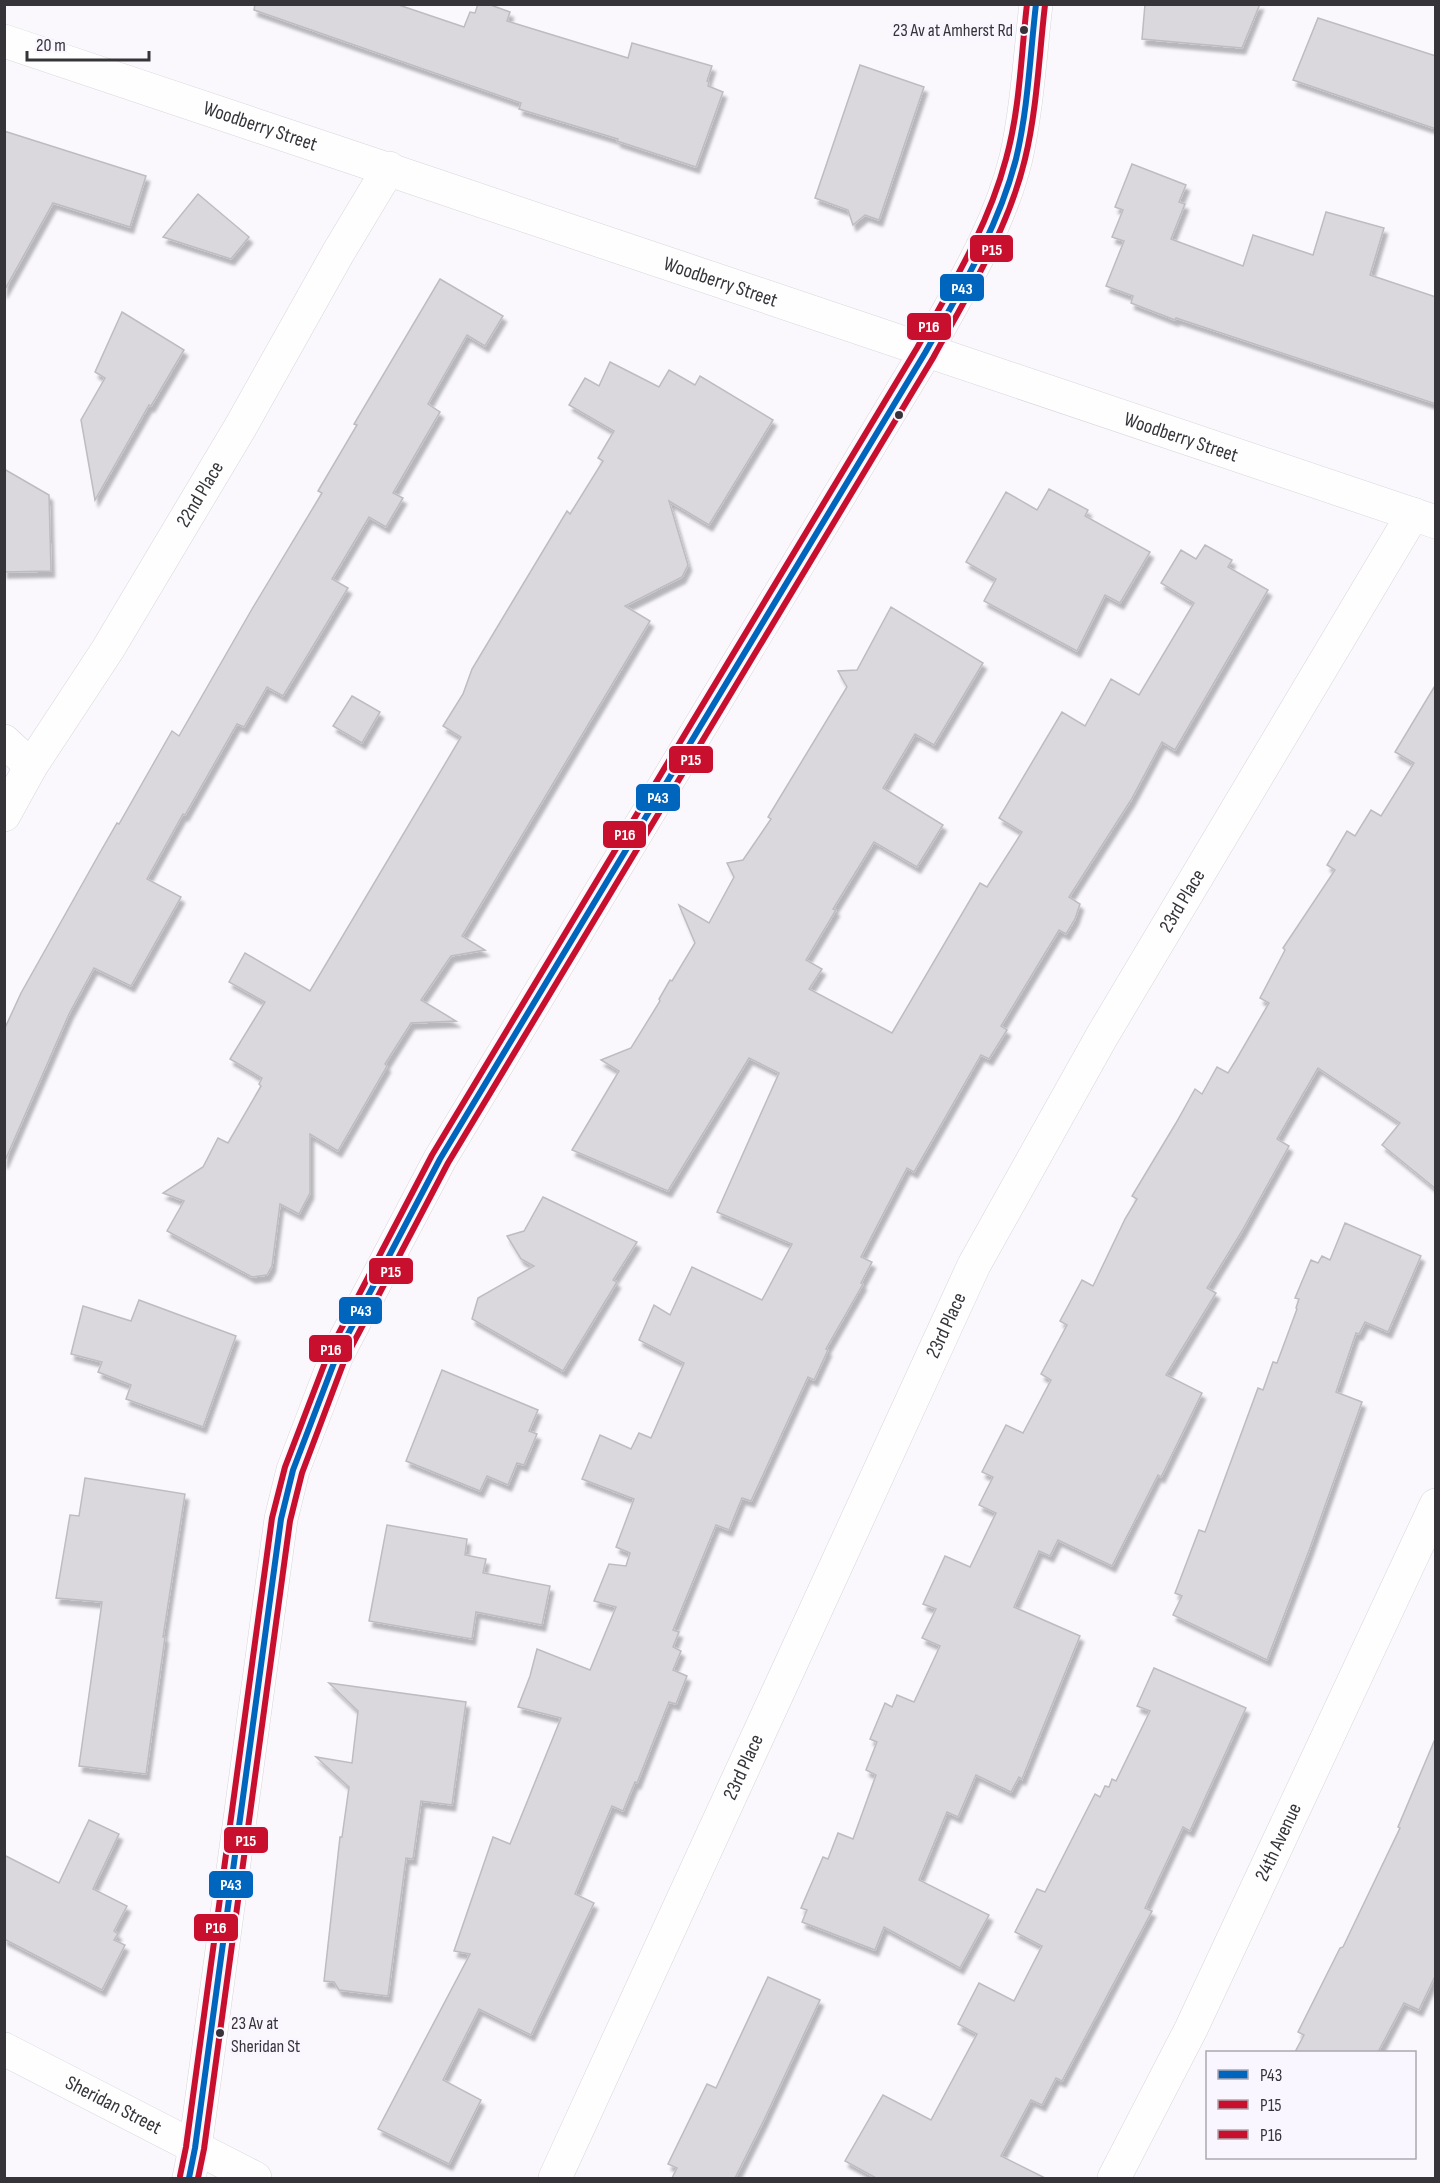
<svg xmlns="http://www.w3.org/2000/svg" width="1440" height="2183" viewBox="0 0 1440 2183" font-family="'Sofia Sans Condensed',sans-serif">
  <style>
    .building { fill: #dad8dd; stroke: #bebcc0; stroke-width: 1.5; filter: url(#shadow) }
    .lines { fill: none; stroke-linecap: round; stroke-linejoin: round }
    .street-casing { stroke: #d7d5da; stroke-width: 34 }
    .secondary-casing { stroke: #d7d5da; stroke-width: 34 }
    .street { stroke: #fefeff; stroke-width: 33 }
    .secondary { stroke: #fefeff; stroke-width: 33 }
    .bus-1-casing { stroke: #faf6ff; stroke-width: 10 }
    .bus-2-casing { stroke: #faf6ff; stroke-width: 10 }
    .bus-3-casing { stroke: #faf6ff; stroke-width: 10 }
    .bus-1 { stroke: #0065bd; stroke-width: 6 }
    .bus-2 { stroke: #c8102e; stroke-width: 6 }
    .bus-3 { stroke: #c8102e; stroke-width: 6 }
    .bus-dot { fill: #363439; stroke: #faf6ff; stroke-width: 2 }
    .labels { text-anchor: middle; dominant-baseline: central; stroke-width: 6; stroke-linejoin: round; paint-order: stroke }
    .bus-label { font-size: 18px; fill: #363439; stroke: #faf6ff; text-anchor: end }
    .street-label { font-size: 20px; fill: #363439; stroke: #faf6ff }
    .line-badge { stroke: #faf6ff; stroke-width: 2 }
    .badge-label { font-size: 16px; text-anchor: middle; font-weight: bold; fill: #fff }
  </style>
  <defs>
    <filter id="shadow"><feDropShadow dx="3.5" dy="6" stdDeviation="1.5" flood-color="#0004"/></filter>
  </defs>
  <rect width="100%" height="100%" fill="#faf8fd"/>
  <g class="building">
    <polygon points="255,4 396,4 464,27 470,12 475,13 478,4 488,4 510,12 507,21 628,58 632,43 712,66 707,81 709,82 708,86 723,92 696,167 617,141 618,139 519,109 521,103 254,10"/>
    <polygon points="1145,4 1260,4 1242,48 1142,39"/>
    <polygon points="1318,18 1436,56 1436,129 1293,80"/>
    <polygon points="860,65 924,87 879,220 865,215 853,225 848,210 815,198"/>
    <polygon points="4,131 146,176 130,227 53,203 4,291"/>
    <polygon points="1132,164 1186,185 1179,202 1185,204 1171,239 1243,266 1253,235 1313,255 1326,212 1384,228 1370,275 1436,297 1436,404 1176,318 1175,320 1131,303 1133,296 1106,286 1124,241 1112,237 1123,210 1115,207"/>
    <polygon points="198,194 249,237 231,259 163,237"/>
    <polygon points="440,279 503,316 485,346 467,335 434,393 428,404 440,412 393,493 403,498 386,527 369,517 332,579 348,588 283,696 267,687 244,727 237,724 185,815 183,814 147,879 181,897 131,986 94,968 69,1014 4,1163 4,1030 21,993 98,856 117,823 119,824 160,752 172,731 179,736 252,609 322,493 318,491 357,425 354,424"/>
    <polygon points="122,312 184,350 151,406 149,405 95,500 81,420 105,378 95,372"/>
    <polygon points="610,362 659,387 669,370 695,385 700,376 773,420 709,525 669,501 688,565 682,577 625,606 650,621 462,936 485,950 451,956 421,1000 456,1021 411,1023 385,1064 387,1066 338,1151 310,1134 310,1193 299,1214 280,1204 272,1266 267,1275 252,1277 167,1231 184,1201 163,1193 203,1167 218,1138 228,1143 261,1086 259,1084 262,1078 230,1059 265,1002 229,982 245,953 310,991 461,737 443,726 463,694 472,669 567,511 570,514 603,461 598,458 614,431 569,405 585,378 599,386"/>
    <polygon points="4,469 49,495 51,571 4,572"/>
    <polygon points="1049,489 1088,510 1085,516 1150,552 1120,603 1105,595 1077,651 984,601 996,579 966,562 1006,492 1037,510"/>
    <polygon points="1205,545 1232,560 1228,567 1268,590 1175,750 1162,742 1131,800 1069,897 1080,904 1075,919 1066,934 1059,930 1001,1026 1007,1030 989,1059 981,1055 914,1172 907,1168 861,1257 872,1262 861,1283 863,1284 826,1349 828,1350 814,1380 808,1377 751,1501 742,1498 729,1530 716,1525 673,1630 679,1632 673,1647 681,1651 673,1670 687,1676 676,1704 669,1702 637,1783 635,1782 623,1811 612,1806 575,1894 594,1903 531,2035 479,2009 443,2080 481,2100 449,2164 378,2129 470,1954 454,1951 493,1837 510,1844 561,1718 518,1707 530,1676 537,1649 590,1670 616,1607 594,1601 609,1564 626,1566 630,1553 616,1547 634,1499 582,1479 600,1435 631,1449 639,1433 651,1438 684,1363 639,1340 654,1305 670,1315 692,1267 762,1300 792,1244 717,1212 779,1073 749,1058 668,1191 572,1150 619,1071 601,1060 631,1048 660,1001 659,999 670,980 672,981 695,943 679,905 709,923 734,877 727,863 743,860 771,819 768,817 847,687 838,671 857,670 891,607 983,663 934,745 915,734 883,788 943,825 917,867 874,842 833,909 836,910 806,960 822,969 809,989 892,1033 980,883 987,887 1022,832 999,818 1062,712 1085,726 1111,679 1139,695 1194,603 1161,583 1181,550 1196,559"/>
    <polygon points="1436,684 1436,1189 1382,1145 1400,1123 1318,1068 1277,1139 1289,1146 1242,1231 1207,1288 1216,1293 1166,1375 1202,1393 1161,1477 1158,1475 1112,1566 1058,1540 1050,1556 1039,1551 1014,1607 1080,1636 1022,1779 1019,1777 1011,1792 976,1775 958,1817 947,1812 919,1880 989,1915 960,1968 884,1927 875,1950 802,1922 807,1910 801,1908 823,1857 828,1859 838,1833 853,1839 876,1775 866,1770 877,1742 870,1739 885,1703 892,1707 897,1695 914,1702 940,1646 922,1638 936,1609 923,1604 945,1556 970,1567 996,1513 979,1505 993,1477 982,1472 1006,1425 1023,1433 1051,1380 1041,1374 1067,1325 1060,1321 1082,1280 1093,1286 1125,1219 1137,1199 1132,1196 1176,1123 1195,1089 1202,1094 1217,1067 1228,1073 1236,1060 1269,1003 1260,998 1285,950 1283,948 1335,870 1327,865 1347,831 1355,836 1371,810 1381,816 1414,763 1395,752"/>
    <polygon points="352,696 380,712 362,743 333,726"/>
    <polygon points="543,1197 637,1242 613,1280 617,1282 563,1371 472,1319 478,1298 534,1266 521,1259 507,1236 524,1231"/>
    <polygon points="1345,1223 1421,1256 1388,1332 1365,1322 1359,1334 1356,1333 1336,1392 1362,1402 1310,1548 1267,1660 1173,1615 1182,1596 1175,1593 1199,1530 1205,1532 1258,1388 1263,1390 1273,1362 1277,1363 1297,1309 1296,1308 1299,1299 1295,1298 1311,1260 1318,1263 1322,1256 1330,1260"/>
    <polygon points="139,1300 236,1336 203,1427 126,1399 131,1385 98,1372 102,1362 71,1354 83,1306 131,1321"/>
    <polygon points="442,1370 538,1410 529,1431 537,1434 524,1465 517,1463 508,1485 487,1476 480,1491 406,1461"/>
    <polygon points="85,1478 185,1494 163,1637 165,1637 146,1774 79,1766 102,1602 56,1598 70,1515 79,1516"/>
    <polygon points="387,1525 467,1539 465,1555 486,1559 483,1573 550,1586 542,1625 476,1612 472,1639 369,1621"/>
    <polygon points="1154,1668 1246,1708 1190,1831 1183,1827 1145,1908 1152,1911 1062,2081 1056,2078 1042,2105 1031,2100 1001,2156 1045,2178 876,2178 845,2161 883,2095 931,2120 977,2034 958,2024 979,1983 1014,2001 1042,1946 1015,1932 1037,1889 1045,1892 1095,1794 1100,1797 1105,1786 1109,1787 1112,1779 1116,1781 1150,1711 1137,1706"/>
    <polygon points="329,1683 466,1702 452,1805 421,1801 413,1859 406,1858 388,1996 339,1990 334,1982 324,1981 340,1837 342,1837 349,1787 316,1757 352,1763 358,1711"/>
    <polygon points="1435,1739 1436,1974 1419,2010 1404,2003 1378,2052 1295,2052 1304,2035 1298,2032 1340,1948 1343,1947 1400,1828 1398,1827"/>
    <polygon points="89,1820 119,1834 93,1889 127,1906 114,1931 118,1934 114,1940 125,1945 102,1990 4,1939 4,1855 59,1883"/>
    <polygon points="768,1977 820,2000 764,2120 735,2178 672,2178 677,2168 668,2164 707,2084 716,2088"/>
  </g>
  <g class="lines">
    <defs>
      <g id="street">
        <path id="s1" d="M4,41C482,199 957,365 1436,522"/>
        <polyline points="4,741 31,766"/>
        <path id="s2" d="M4,815L31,766L108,649L241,426L338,253L389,168"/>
        <path id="s3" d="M4,2049L255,2178"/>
        <path id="s4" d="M555,2178L974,1265L1102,1036L1413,514"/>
        <path id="s5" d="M1114,2178L1191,2029L1436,1505"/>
      </g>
      <path id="secondary" d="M189,2178L195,2148L281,1519L293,1470L337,1355L440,1159L925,353C959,291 999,228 1016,158C1027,108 1030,56 1036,4"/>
    </defs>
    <use href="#street" class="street-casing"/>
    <use href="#secondary" class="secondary-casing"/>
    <use href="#street" class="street"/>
    <use href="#secondary" class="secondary"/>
    <defs>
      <path id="bus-1" d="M189,2178L195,2148L281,1519L293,1470L337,1355L440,1159L925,353C960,291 998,229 1016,159C1028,109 1030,56 1036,4"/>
      <path id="bus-2" d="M198,2178L204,2149L290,1521L302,1473L345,1359L448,1163L933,358C968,294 1008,230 1025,159C1037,109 1039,56 1045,5"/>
      <path id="bus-3" d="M180,2176L186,2147L272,1518L285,1467L329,1352L432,1155L917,348C951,287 988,227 1006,159C1020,109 1021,55 1027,4"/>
    </defs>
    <use href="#bus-1" class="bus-1-casing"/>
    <use href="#bus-2" class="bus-2-casing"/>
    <use href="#bus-3" class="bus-3-casing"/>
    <use href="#bus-1" class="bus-1"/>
    <use href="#bus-2" class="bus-2"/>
    <use href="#bus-3" class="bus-3"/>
  </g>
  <g class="bus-dot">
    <circle cx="1024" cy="30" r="5"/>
    <circle cx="899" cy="415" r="5"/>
    <circle cx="220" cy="2033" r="5"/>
  </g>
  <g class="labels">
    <g class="bus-label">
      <text x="1013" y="30">23 Av at Amherst Rd</text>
      <text x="231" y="2023" text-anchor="start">23 Av at<tspan x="231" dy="23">Sheridan St</tspan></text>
    </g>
    <g class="street-label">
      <text stroke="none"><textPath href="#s1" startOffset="270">Woodberry Street</textPath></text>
      <text stroke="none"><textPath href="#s1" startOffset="756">Woodberry Street</textPath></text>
      <text stroke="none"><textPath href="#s1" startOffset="1242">Woodberry Street</textPath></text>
      <text stroke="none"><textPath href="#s2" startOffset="376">22nd Place</textPath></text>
      <text stroke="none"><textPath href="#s4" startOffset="1424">23rd Place</textPath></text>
      <text stroke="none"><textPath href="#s4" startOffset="938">23rd Place</textPath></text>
      <text stroke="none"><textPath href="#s4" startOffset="452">23rd Place</textPath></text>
      <text stroke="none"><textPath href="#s5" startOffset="374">24th Avenue</textPath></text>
      <text stroke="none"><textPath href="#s3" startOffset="123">Sheridan Street</textPath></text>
    </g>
  </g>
  <g class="line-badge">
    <rect x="969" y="234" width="45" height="29" rx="6" fill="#c8102e"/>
    <rect x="939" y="273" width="46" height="29" rx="6" fill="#0065bd"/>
    <rect x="906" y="312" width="46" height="29" rx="6" fill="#c8102e"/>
    <rect x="668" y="745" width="46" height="29" rx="6" fill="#c8102e"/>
    <rect x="635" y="783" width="46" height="29" rx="6" fill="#0065bd"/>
    <rect x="602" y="820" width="45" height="29" rx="6" fill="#c8102e"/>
    <rect x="368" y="1257" width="46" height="28" rx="6" fill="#c8102e"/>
    <rect x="338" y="1296" width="45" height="29" rx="6" fill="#0065bd"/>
    <rect x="308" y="1334" width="45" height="29" rx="6" fill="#c8102e"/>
    <rect x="223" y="1826" width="46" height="28" rx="6" fill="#c8102e"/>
    <rect x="208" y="1870" width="46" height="29" rx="6" fill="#0065bd"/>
    <rect x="193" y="1913" width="46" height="29" rx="6" fill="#c8102e"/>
  </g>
  <g class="badge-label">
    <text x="992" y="255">P15</text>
    <text x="962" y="294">P43</text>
    <text x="929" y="332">P16</text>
    <text x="691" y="765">P15</text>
    <text x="658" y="803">P43</text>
    <text x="625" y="840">P16</text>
    <text x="391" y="1277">P15</text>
    <text x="361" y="1316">P43</text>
    <text x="331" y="1355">P16</text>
    <text x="246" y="1846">P15</text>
    <text x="231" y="1890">P43</text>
    <text x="216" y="1933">P16</text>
  </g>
  <rect width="1440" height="2183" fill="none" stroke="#363439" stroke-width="12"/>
  <rect x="1206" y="2051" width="210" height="108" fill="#faf6ff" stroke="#aca8b0" stroke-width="1.5"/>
  <rect x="1218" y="2070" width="30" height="9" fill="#0065bd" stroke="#aca8b0" stroke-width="1.5"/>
  <text x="1260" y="2081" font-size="18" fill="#363439">P43</text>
  <rect x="1218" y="2100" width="30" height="9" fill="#c8102e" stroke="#aca8b0" stroke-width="1.5"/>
  <text x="1260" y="2111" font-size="18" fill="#363439">P15</text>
  <rect x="1218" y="2130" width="30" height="9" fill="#c8102e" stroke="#aca8b0" stroke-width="1.5"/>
  <text x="1260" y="2141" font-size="18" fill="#363439">P16</text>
  <path d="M27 51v9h122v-9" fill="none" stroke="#363439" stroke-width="3"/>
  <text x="36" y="51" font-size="18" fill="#363439" stroke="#faf6ff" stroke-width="4.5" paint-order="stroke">20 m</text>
</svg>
